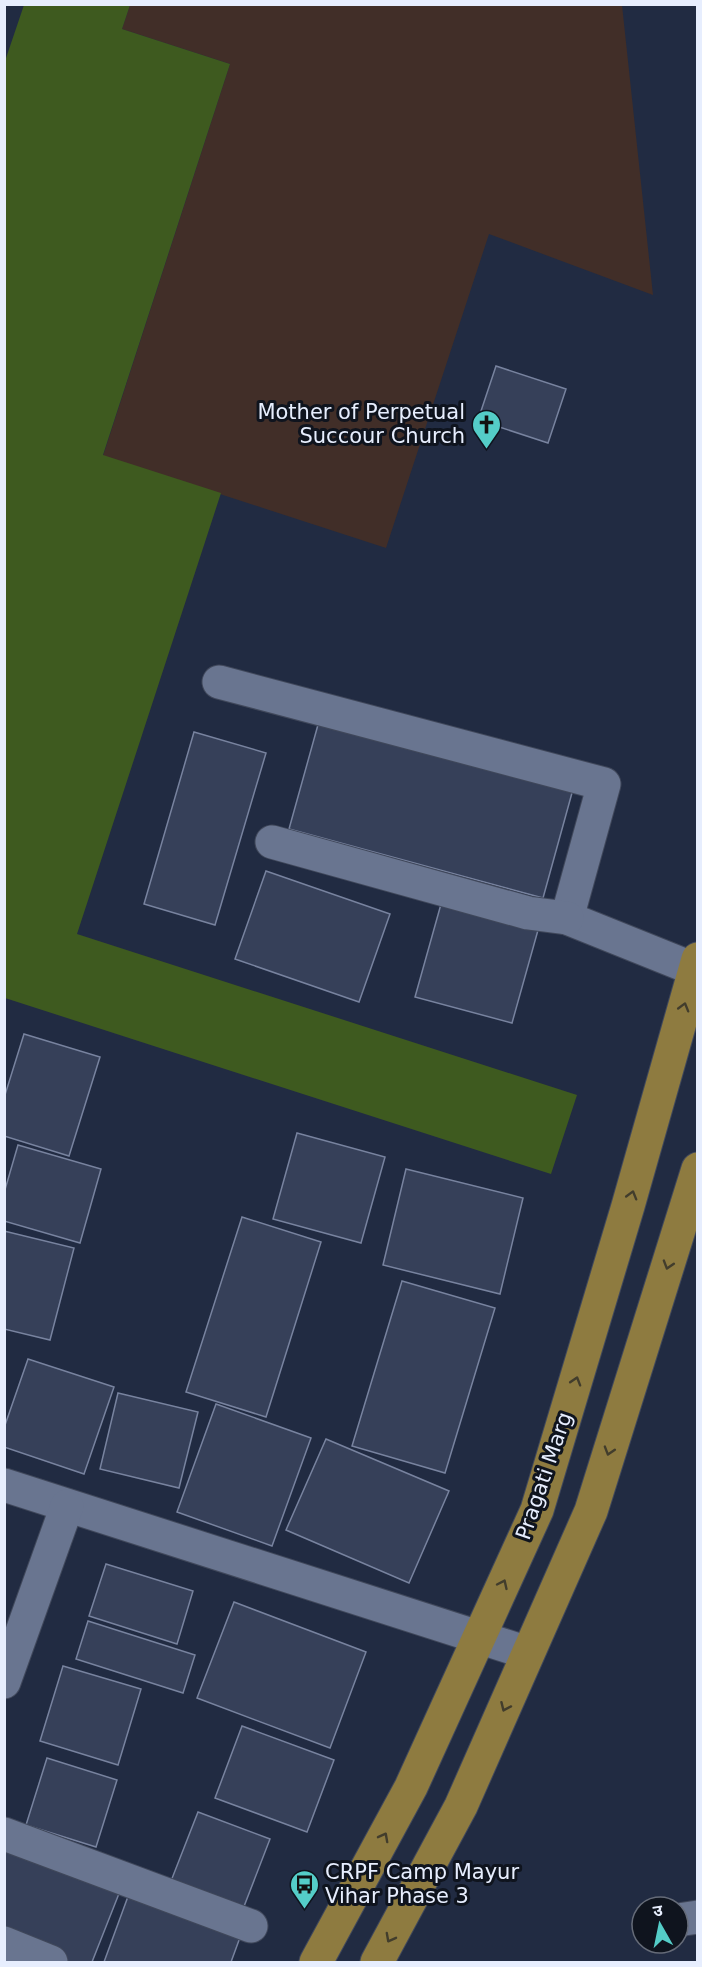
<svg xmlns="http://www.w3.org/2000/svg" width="702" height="1967" viewBox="0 0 702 1967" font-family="'DejaVu Sans','Noto Sans Devanagari',sans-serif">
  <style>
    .education { fill: #412e28 }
    .green { fill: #3e5a1f }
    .building { fill: #364059; stroke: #78839f; stroke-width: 1.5 }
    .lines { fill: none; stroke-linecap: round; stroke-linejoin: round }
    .minor-casing { stroke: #40485b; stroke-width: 35 }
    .major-casing { stroke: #40485b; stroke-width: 35 }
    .minor { stroke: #697590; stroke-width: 33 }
    .major { stroke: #8e7b40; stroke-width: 33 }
    .oneway { stroke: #423d2c }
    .labels { text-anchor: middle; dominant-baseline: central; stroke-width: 6; stroke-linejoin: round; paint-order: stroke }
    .poi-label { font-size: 21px; fill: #e7eefe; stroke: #0f141e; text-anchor: end }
    .street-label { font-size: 21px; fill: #e7eefe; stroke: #0f141e }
  </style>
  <rect width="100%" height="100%" fill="#212b42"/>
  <polygon class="education" points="130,5 622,5 653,295 489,234 386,548 103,456 230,64 122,29"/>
  <polygon class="green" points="24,5 130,5 122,29 230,64 103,455 221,493 77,934 577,1095 551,1174 5,998 4,64"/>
  <g class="building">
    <polygon points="496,366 566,389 548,443 478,420"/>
    <polygon points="321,714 575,782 543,898 289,829"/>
    <polygon points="194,732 266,753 215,925 144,904"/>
    <polygon points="266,871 390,914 359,1002 235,959"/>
    <polygon points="443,897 540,923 512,1023 415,997"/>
    <polygon points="24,1034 100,1057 69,1156 4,1136 4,1098"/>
    <polygon points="297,1133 385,1157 361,1243 273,1219"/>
    <polygon points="18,1145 101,1169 80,1243 4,1221 4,1193"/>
    <polygon points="406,1169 523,1198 500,1294 383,1265"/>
    <polygon points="242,1217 321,1242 266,1417 186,1392"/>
    <polygon points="4,1231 74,1248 50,1340 4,1329"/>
    <polygon points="402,1281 495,1308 445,1473 352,1446"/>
    <polygon points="28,1359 114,1387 84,1474 4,1447 4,1428"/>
    <polygon points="118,1393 198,1412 179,1488 100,1469"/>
    <polygon points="216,1404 311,1438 272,1546 177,1512"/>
    <polygon points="326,1439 449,1491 409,1583 286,1530"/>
    <polygon points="106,1564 193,1591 177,1644 89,1616"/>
    <polygon points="234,1602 366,1652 330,1748 197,1698"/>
    <polygon points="88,1621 195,1655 183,1693 76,1659"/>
    <polygon points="63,1666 141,1689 118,1765 40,1741"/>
    <polygon points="242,1726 334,1760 307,1832 215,1798"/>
    <polygon points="47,1758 117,1780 96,1847 26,1825"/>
    <polygon points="198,1812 270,1839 243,1909 171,1881"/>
    <polygon points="4,1841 122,1886 92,1962 69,1962 4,1938"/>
    <polygon points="130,1891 242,1932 231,1962 104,1962"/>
  </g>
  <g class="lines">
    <defs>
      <g id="minor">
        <polyline points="219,682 604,784 567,918 694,969"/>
        <polyline points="272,842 528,913 567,918"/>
        <polyline points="4,1485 528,1653"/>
        <polyline points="4,1682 67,1506"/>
        <polyline points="4,1834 251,1926"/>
        <polyline points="678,1920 698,1917"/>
        <polyline points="4,1943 51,1962"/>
      </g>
      <g id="major">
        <polyline points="316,1962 411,1787 537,1510 628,1206 698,959"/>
        <polyline points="377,1962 461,1806 591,1511 698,1169"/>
      </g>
    </defs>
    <use href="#minor" class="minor-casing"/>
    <use href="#major" class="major-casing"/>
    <use href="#minor" class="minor"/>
    <use href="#major" class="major"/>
  </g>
  <defs><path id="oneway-chevron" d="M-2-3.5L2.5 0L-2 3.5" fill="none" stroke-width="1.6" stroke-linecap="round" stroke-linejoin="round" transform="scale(1.5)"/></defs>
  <g class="oneway">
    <use href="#oneway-chevron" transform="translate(684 1007) rotate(-74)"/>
    <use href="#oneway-chevron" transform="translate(632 1195) rotate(-74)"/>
    <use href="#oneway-chevron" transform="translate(668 1265) rotate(107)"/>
    <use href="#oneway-chevron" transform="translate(576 1381) rotate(-73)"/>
    <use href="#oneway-chevron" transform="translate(609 1451) rotate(107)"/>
    <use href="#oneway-chevron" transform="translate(503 1584) rotate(-65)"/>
    <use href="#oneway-chevron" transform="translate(505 1707) rotate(114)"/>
    <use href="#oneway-chevron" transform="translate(384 1837) rotate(-62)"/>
    <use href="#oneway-chevron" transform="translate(390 1938) rotate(118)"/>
  </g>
  <defs>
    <symbol id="church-pin" viewBox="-11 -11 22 30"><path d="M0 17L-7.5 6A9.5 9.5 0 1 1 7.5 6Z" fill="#54cdc8" stroke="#0f141e"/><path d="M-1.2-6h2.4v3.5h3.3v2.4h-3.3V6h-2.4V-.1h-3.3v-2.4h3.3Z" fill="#111"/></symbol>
    <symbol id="bus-pin" viewBox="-11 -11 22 30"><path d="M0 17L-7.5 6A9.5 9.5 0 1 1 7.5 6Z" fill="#54cdc8" stroke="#0f141e"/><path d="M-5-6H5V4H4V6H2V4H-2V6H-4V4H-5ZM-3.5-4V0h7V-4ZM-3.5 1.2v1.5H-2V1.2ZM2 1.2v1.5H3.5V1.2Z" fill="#111"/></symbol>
  </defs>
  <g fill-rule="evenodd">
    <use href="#church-pin" x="470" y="408" width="33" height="45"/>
    <use href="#bus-pin" x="288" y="1868" width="33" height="45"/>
  </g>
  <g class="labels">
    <g class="poi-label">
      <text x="465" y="412">Mother of Perpetual<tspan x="465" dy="24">Succour Church</tspan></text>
      <text x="325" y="1872" text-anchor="start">CRPF Camp Mayur<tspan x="325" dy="24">Vihar Phase 3</tspan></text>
    </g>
    <g class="street-label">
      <text transform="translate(544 1476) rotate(-71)">Pragati Marg</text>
    </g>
  </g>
  <rect width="702" height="1967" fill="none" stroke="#e7eefe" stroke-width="12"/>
  <g transform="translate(660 1925) rotate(351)"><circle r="28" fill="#0f141e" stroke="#656b78" stroke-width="1.5"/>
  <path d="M0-4.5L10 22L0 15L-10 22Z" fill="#54cdc8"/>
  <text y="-9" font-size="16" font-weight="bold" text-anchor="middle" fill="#e7eefe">उ</text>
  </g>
</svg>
